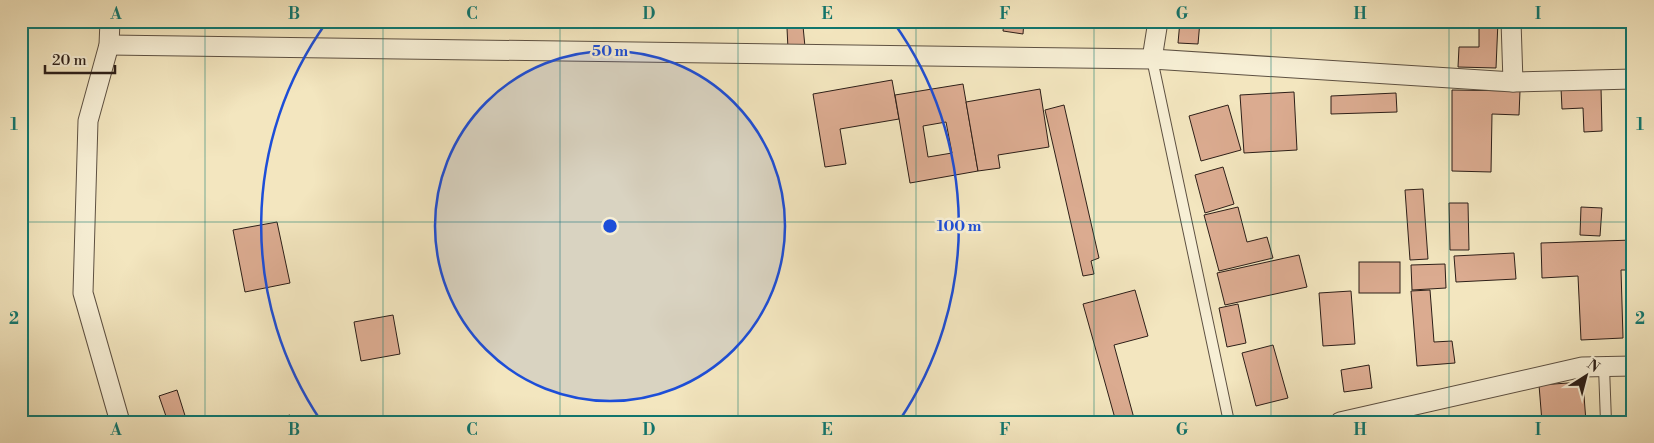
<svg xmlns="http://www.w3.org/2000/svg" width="1654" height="443" viewBox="0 0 1654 443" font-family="'Libre Bodoni',serif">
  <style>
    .building { fill: #dbab90; stroke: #2d1f18; fill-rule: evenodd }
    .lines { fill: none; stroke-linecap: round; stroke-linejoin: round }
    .service-casing { stroke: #5e5142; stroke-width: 12 }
    .minor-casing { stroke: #5e5142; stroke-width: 21 }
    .service { stroke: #f7efd5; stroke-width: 10 }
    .minor { stroke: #f7efd5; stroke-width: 19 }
    .grid { fill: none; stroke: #0f766e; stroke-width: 1; stroke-opacity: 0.55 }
    .ring { fill: none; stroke: #1d4ed8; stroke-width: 2.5 }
    .centre { fill: #1d4ed8; stroke: #f7efd5; stroke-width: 2.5 }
    .ring-label { font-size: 15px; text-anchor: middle; font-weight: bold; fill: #1d4ed8; stroke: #f7efd5; stroke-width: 5; stroke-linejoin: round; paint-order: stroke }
    .neatline { fill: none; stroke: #0f766e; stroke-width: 2 }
    .grid-label { font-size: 16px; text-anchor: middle; font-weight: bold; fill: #0f766e }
  </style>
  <rect width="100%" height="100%" fill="#f3e6bf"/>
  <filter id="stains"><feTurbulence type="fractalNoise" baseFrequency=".004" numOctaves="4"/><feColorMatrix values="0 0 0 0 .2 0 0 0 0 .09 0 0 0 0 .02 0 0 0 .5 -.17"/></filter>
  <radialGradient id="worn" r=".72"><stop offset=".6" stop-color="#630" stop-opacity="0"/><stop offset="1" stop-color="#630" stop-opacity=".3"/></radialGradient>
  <g class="building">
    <polygon points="1004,21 1024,21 1023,34 1003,31"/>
    <polygon points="1180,21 1200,21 1198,44 1178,43"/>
    <polygon points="1479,21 1498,21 1496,68 1458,67 1459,47 1479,47"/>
    <polygon points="803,26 805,47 788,49 787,28"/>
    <polygon points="892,80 899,119 840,129 846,164 825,167 813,94"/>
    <path d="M963,84L978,171L910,183L895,95ZM946,122L952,153L928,157L923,126Z"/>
    <rect x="1626" y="84" width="7" height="32"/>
    <polygon points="1601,87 1602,131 1584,132 1583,108 1562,109 1561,88"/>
    <polygon points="1040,89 1049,147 998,155 1000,168 978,171 966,102"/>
    <polygon points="1452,90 1520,91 1519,115 1492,114 1491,172 1452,171"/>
    <polygon points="1294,92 1297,150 1244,153 1240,95"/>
    <polygon points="1396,93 1397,112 1331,114 1331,96"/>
    <polygon points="1064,105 1099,258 1091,261 1094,274 1083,276 1045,110"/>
    <polygon points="1228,105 1241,150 1201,161 1189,116"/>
    <polygon points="1223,167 1234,204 1205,213 1195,175"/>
    <polygon points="1423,189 1428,259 1410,260 1405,190"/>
    <polygon points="1449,203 1468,203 1469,250 1450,250"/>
    <polygon points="1238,207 1247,242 1267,237 1273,258 1219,271 1204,215"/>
    <polygon points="1581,207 1602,208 1600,236 1580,235"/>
    <polygon points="277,222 290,283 245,292 233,230"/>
    <polygon points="1633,240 1633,270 1621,270 1623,338 1581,340 1578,276 1542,278 1541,243"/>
    <polygon points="1514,253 1516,279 1456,282 1454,256"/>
    <polygon points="1299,255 1307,287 1225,305 1217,273"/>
    <rect x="1359" y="262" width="41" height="31"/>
    <polygon points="1445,264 1446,288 1412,290 1411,265"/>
    <polygon points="1135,290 1148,336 1114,345 1135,422 1116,422 1083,304"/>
    <polygon points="1430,290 1434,342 1452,341 1455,363 1417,366 1411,291"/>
    <polygon points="1351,291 1355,344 1323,346 1319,293"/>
    <polygon points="1238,304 1246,343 1227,347 1219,308"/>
    <polygon points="393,315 400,354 361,361 354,322"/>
    <polygon points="1273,345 1288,398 1256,406 1242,353"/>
    <polygon points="1369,365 1372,388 1344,392 1341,370"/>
    <polygon points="1632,376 1633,376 1633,416 1629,415"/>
    <polygon points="1583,382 1586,422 1542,422 1539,385"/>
    <polygon points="177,390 187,422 168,422 159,396"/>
    <polygon points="290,415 292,422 272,422 271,420"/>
  </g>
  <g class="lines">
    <defs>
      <g id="service">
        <polyline points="1152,59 1229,422"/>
        <polyline points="1604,367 1606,422"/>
      </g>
      <g id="minor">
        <polyline points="110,21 109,45 88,121 83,293 120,422"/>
        <polyline points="1511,21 1513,82"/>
        <polyline points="109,45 1152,59 1513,82 1633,79"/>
        <polyline points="1152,59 1158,21"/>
        <polyline points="1340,422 1582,367 1633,366"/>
      </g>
    </defs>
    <use href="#service" class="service-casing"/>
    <use href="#minor" class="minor-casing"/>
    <use href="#service" class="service"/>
    <use href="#minor" class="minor"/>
  </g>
  <path class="grid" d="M205,21V422M383,21V422M560,21V422M738,21V422M916,21V422M1094,21V422M1271,21V422M1449,21V422M21,222H1633"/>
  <circle cx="610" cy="226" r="175" fill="#1d4ed8" fill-opacity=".12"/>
  <g class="ring">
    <circle cx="610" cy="226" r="175"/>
    <path d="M321 421A349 349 0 0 1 326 23M894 23A349 349 0 0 1 899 421"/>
  </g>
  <circle cx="610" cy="226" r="8" class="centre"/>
  <g class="ring-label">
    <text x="610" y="56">50 m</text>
    <text x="959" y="231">100 m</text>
  </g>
  <rect width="1654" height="443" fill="none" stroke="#f3e6bf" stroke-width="55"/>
  <g transform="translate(1586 376) rotate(36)" stroke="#f7efd5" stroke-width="4" paint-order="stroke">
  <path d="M0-4L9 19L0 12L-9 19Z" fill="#2d1f18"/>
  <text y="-8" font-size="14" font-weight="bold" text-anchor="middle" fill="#2d1f18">N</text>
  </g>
  <path d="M45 65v8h70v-8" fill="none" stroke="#2d1f18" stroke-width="2.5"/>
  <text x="52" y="65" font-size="15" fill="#2d1f18" stroke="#f7efd5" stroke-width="4" paint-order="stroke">20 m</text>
  <rect x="28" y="28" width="1598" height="388" class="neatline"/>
  <g class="grid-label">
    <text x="116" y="19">A</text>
    <text x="294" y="19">B</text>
    <text x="472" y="19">C</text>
    <text x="649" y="19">D</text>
    <text x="827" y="19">E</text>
    <text x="1005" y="19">F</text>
    <text x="1182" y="19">G</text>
    <text x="1360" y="19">H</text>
    <text x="1538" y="19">I</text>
    <text x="14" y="130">1</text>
    <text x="1640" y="130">1</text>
    <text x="14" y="324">2</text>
    <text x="1640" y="324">2</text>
    <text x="116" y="435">A</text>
    <text x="294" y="435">B</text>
    <text x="472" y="435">C</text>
    <text x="649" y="435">D</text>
    <text x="827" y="435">E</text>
    <text x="1005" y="435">F</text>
    <text x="1182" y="435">G</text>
    <text x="1360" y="435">H</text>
    <text x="1538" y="435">I</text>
  </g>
  <rect width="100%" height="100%" filter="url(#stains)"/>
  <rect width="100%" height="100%" fill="url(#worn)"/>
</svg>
